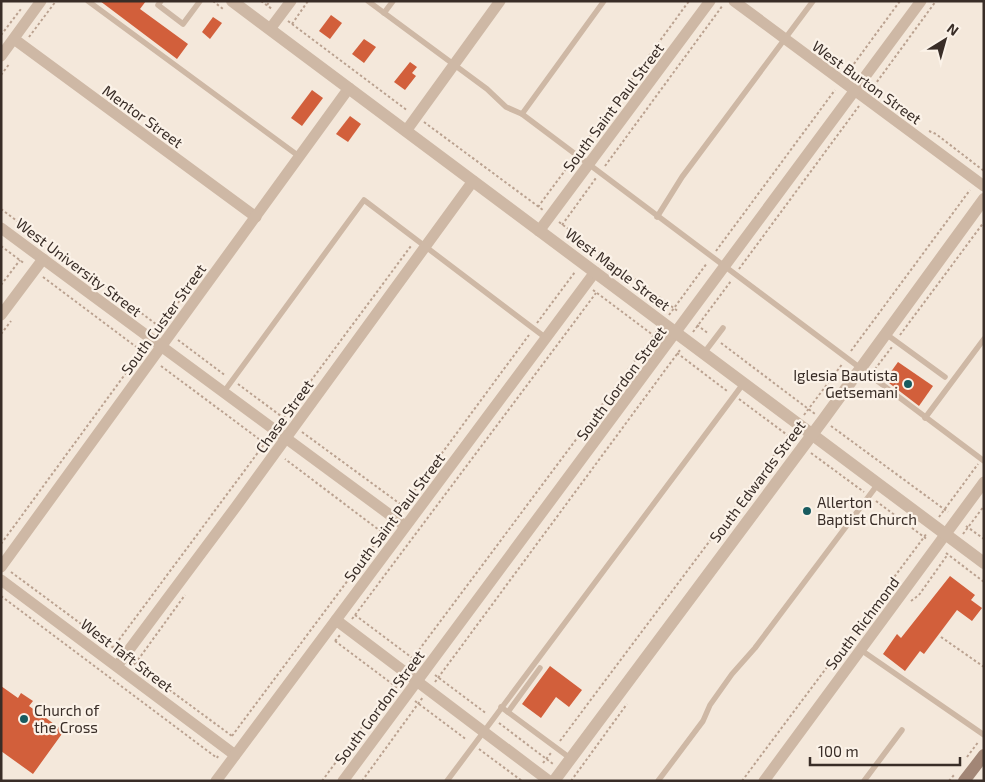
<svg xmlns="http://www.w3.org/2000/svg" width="985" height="782" viewBox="0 0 985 782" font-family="'Exo 2',sans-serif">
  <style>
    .building { fill: #d25f3b }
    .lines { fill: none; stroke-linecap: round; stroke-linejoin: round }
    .path { stroke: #baa18f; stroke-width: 2; stroke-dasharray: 2.5 2.5; stroke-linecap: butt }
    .service { stroke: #ceb8a5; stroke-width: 5.5 }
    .minor { stroke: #ceb8a5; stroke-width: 11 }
    .tertiary { stroke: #ceb8a5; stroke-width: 12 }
    .secondary { stroke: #a28676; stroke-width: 12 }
    .poi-dot { fill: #185b5f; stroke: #fbf2e8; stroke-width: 2 }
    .labels { text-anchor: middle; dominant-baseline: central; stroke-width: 4.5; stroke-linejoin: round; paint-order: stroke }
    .street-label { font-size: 15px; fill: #392d27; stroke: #fbf2e8 }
    .poi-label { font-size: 15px; fill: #392d27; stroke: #fbf2e8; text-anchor: start }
  </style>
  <rect width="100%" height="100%" fill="#f4e8db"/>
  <g class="building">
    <polygon points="100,1 146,1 140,9 188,44 177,59"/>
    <polygon points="331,15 342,23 330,39 319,31"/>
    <polygon points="213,17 222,23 210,39 202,32"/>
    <polygon points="364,39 376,47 364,63 352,54"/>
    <polygon points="410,62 417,67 412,73 416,76 405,90 394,82"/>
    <polygon points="312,90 323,98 302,126 291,118"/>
    <polygon points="350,116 361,124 348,142 336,134"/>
    <polygon points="898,362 933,386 919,406 885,380"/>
    <polygon points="950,576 975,595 971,600 982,608 972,621 957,610 924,654 920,651 905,671 883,654 897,634 901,638"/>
    <polygon points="550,666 582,690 569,707 556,697 541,718 522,704"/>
    <polygon points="1,686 18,698 21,693 33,701 29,706 64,731 33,774 1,751"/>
  </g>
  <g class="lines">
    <g class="path">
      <polyline points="213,1 223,9"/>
      <polyline points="261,1 272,9"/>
      <polyline points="267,5 270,1"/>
      <polyline points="288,21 408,111"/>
      <polyline points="292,24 308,1"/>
      <polyline points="1,35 21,9"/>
      <polyline points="29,37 56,1"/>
      <polyline points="848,72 900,1"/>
      <polyline points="1,75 10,63"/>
      <polyline points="871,90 936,1"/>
      <polyline points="424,122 543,210"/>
      <polyline points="929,131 936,134 984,171"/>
      <polyline points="581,149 689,1"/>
      <polyline points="605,166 723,5"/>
      <polyline points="538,207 572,161"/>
      <polyline points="1,209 160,327"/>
      <polyline points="559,222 679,312"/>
      <polyline points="562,225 596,178"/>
      <polyline points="1,246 25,264"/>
      <polyline points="716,251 835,90"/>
      <polyline points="739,269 859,106"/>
      <polyline points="43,277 143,352"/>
      <polyline points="1,285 20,260"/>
      <polyline points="593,290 657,338"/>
      <polyline points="669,315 707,263"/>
      <polyline points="537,323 575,272"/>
      <polyline points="697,325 709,334"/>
      <polyline points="157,331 202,271"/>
      <polyline points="693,332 731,281"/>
      <polyline points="1,334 11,321"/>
      <polyline points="900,335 984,222"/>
      <polyline points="178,340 226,376"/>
      <polyline points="721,343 815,414"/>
      <polyline points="851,351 970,190"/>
      <polyline points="677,353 727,391"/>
      <polyline points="161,366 267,445"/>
      <polyline points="875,369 892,347"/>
      <polyline points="238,384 285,419"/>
      <polyline points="739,399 794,440"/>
      <polyline points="804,415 843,363"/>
      <polyline points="281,421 411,246"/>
      <polyline points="831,426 948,512"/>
      <polyline points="302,432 403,506 401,509"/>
      <polyline points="811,453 864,492"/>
      <polyline points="876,501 928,540"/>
      <polyline points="403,506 529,335"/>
      <polyline points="939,517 978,464"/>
      <polyline points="966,526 984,539"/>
      <polyline points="963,534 984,506"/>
      <polyline points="1,544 145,347"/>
      <polyline points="946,553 984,582"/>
      <polyline points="11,572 115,649"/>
      <polyline points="1,596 217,758 218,756"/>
      <polyline points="911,601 919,595 948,554"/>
      <polyline points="355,615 419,663"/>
      <polyline points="352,619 596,293"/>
      <polyline points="941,637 984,667"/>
      <polyline points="335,641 340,635"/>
      <polyline points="335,641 399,689"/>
      <polyline points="113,648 268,439"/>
      <polyline points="410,662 657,331"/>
      <polyline points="133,663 232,736"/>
      <polyline points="135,664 185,595"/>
      <polyline points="435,675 487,714"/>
      <polyline points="435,682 680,350"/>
      <polyline points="415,701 467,740"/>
      <polyline points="499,723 553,764"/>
      <polyline points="232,736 383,533 285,459"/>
      <polyline points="560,741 789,435"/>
      <polyline points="479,749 522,781"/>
      <polyline points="967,757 979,741"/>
      <polyline points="543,763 551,753"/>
      <polyline points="322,781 397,680"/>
      <polyline points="362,781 423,697"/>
      <polyline points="571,781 627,704"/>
      <polyline points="742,781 927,533"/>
      <polyline points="949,781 954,775"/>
    </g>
    <g class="service">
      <polyline points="88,1 300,157"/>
      <polyline points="161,1 158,5 183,24 200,1"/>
      <polyline points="368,1 487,89 506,107 522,114 984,461"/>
      <polyline points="384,13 393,1"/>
      <polyline points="522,114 604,1"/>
      <polyline points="657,217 682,177 813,1"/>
      <polyline points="886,334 945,377"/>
      <polyline points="704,353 723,328"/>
      <polyline points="223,393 364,200 546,338"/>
      <polyline points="925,418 984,339"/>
      <polyline points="861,650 984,735"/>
      <polyline points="501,707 570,758"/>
      <polyline points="508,712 540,668"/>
      <polyline points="447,781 743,384"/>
      <polyline points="658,781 703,721 710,705 732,674 755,648 878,484"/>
      <polyline points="864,781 902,730"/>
    </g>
    <g class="minor">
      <polyline points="734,1 984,186"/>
      <polyline points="270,29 291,1"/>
      <polyline points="14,39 256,217"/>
      <polyline points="1,56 41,1"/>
      <polyline points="406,131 500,1"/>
      <polyline points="1,228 405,526"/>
      <polyline points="539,231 710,1"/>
      <polyline points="1,315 43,259"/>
      <polyline points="1,567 349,88"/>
      <polyline points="1,580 235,755"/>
      <polyline points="336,620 549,781"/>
      <polyline points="117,666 235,508 473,181"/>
      <polyline points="216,781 595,272"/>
      <polyline points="343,781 921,1"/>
      <polyline points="764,781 984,482"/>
    </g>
    <g class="tertiary">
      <polyline points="232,1 984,563"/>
      <polyline points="554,781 823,420 984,199"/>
    </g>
    <polyline class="secondary" points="964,781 984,755"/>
  </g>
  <g class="poi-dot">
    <circle cx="908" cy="384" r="5"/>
    <circle cx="807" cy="511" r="5"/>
    <circle cx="24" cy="719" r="5"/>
  </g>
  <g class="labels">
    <g class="street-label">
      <text transform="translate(867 82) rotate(36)">West Burton Street</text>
      <text transform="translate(613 107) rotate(-53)">South Saint Paul Street</text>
      <text transform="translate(143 116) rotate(36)">Mentor Street</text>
      <text transform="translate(79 267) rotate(37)">West University Street</text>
      <text transform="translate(618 269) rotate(37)">West Maple Street</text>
      <text transform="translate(163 319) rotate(-54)">South Custer Street</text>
      <text transform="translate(621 383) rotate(-53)">South Gordon Street</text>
      <text transform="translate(284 416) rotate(-54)">Chase Street</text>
      <text transform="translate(757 481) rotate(-53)">South Edwards Street</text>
      <text transform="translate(394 517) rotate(-53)">South Saint Paul Street</text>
      <text transform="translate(862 623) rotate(-53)">South Richmond</text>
      <text transform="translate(127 655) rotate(37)">West Taft Street</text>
      <text transform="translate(379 707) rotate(-53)">South Gordon Street</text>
    </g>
    <g class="poi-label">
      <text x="898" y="375" text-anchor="end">Iglesia Bautista<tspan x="898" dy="17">Getsemani</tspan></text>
      <text x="817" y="502">Allerton<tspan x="817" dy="17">Baptist Church</tspan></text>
      <text x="34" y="710">Church of<tspan x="34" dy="17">the Cross</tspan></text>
    </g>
  </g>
  <rect width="985" height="782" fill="none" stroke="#392d27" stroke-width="5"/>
  <g transform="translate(945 40) rotate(37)" stroke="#fbf2e8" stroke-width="4" paint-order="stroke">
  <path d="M0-4L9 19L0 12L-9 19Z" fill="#392d27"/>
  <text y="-8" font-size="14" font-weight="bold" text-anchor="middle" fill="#392d27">N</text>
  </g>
  <path d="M810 757v8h150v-8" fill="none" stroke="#392d27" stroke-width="2.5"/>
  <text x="818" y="757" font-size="15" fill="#392d27" stroke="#fbf2e8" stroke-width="4" paint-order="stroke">100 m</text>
</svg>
